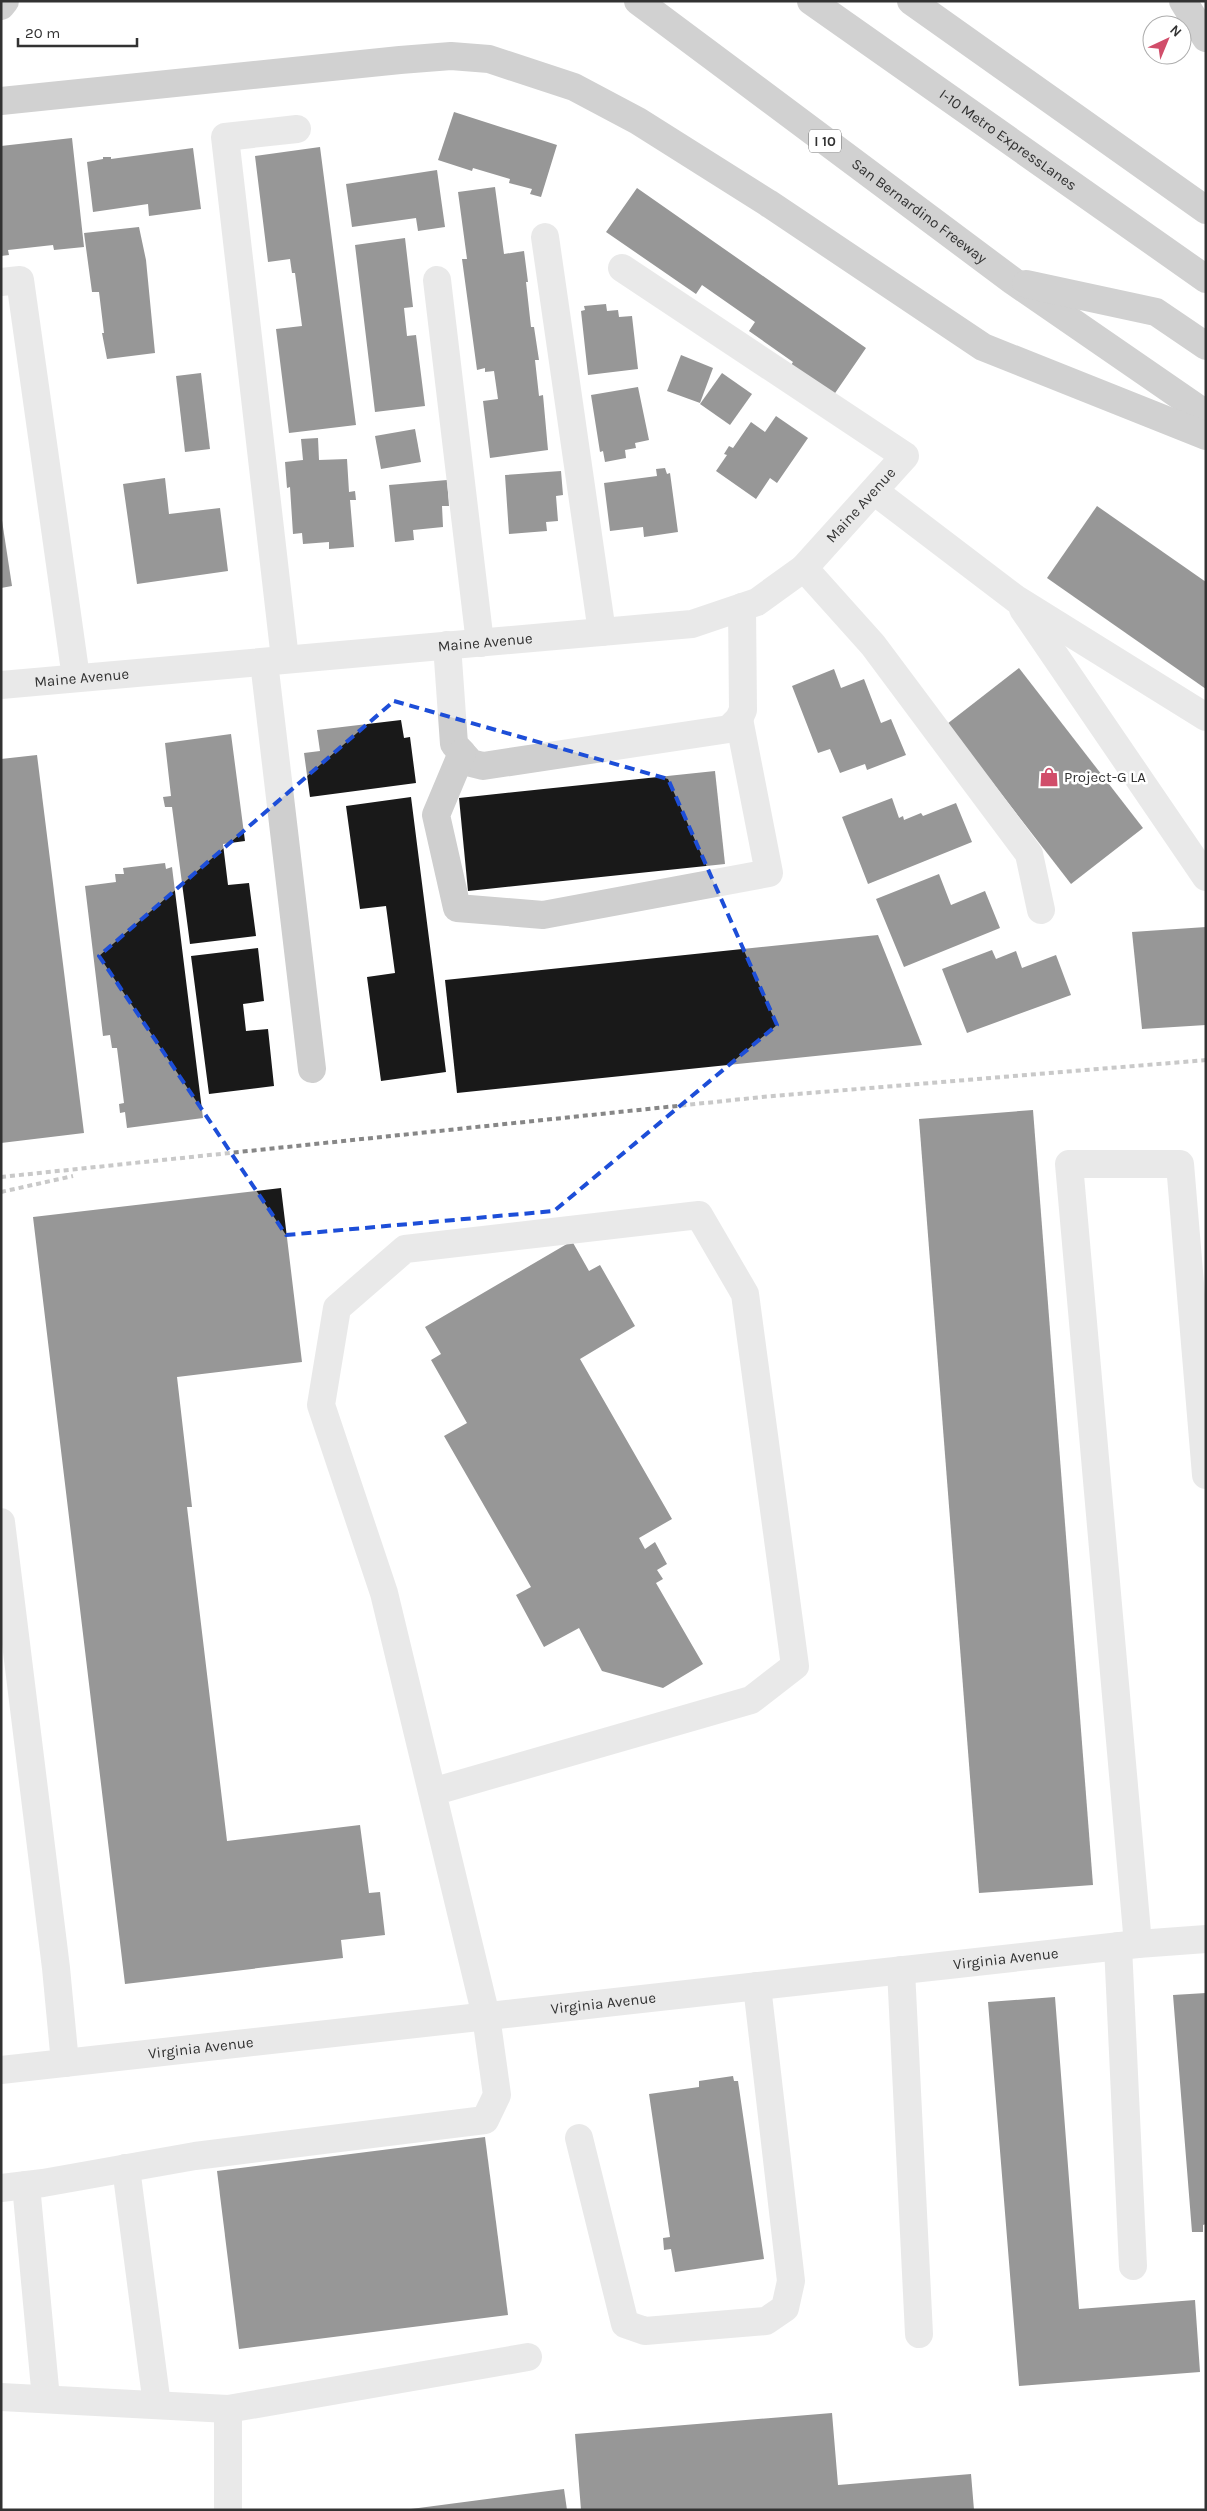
<svg xmlns="http://www.w3.org/2000/svg" width="1207" height="2511" viewBox="0 0 1207 2511" font-family="Karla,sans-serif">
  <style>
    .building { fill: #191919 }
    .lines { fill: none; stroke-linecap: round; stroke-linejoin: round }
    .minor { stroke: #cfcfcf; stroke-width: 28 }
    .highway { stroke: #999; stroke-width: 28 }
    .rail { stroke: #878787; stroke-width: 4; stroke-dasharray: 5 4; stroke-linecap: butt }
    .marked { fill: none; stroke: #1d4ed8; stroke-width: 4; stroke-dasharray: 10 6; stroke-linejoin: round }
    .labels { text-anchor: middle; dominant-baseline: central; stroke-width: 5; stroke-linejoin: round; paint-order: stroke }
    .shield { fill: #fff; stroke: #707070; stroke-width: 1 }
    .shield-label { font-size: 14px; font-weight: bold; fill: #323232 }
    .street-label { font-size: 15px; fill: #323232; stroke: #fff }
    .poi-label { font-size: 15px; fill: #323232; stroke: #fff; text-anchor: start }
  </style>
  <rect width="100%" height="100%" fill="#fff"/>
  <g class="building">
    <polygon points="454,112 557,145 541,197 530,194 532,189 509,183 510,179 473,168 472,171 438,160"/>
    <polygon points="72,138 84,247 54,250 53,245 8,250 9,255 1,256 1,146"/>
    <polygon points="320,147 356,425 289,433 276,329 302,326 295,273 292,273 290,259 268,262 255,156"/>
    <polygon points="193,148 201,209 149,216 148,204 93,212 87,162 103,159 103,157 111,157 111,159"/>
    <polygon points="437,170 445,227 418,231 416,218 352,227 346,184"/>
    <polygon points="495,187 504,254 524,251 528,282 526,282 531,327 534,327 539,360 535,360 539,396 543,395 548,450 490,458 483,401 498,399 494,371 485,372 485,368 477,370 462,259 467,259 458,192"/>
    <polygon points="637,188 866,348 831,399 788,370 793,362 749,331 755,322 702,285 696,294 606,232"/>
    <polygon points="139,227 146,260 155,353 107,359 102,333 104,333 99,292 92,292 84,233"/>
    <polygon points="405,238 413,307 404,308 407,336 416,335 425,406 375,412 355,245"/>
    <polygon points="606,304 607,311 618,310 619,317 632,316 638,369 588,375 581,311 585,310 584,306"/>
    <polygon points="681,355 713,368 700,403 667,391"/>
    <polygon points="201,373 210,449 185,452 176,376"/>
    <polygon points="722,373 752,394 730,425 700,404"/>
    <polygon points="638,387 649,440 635,443 636,448 625,450 626,458 605,462 603,451 600,452 591,395"/>
    <polygon points="776,416 808,438 777,483 770,478 756,499 716,471 727,455 724,454 729,446 733,448 751,422 765,432"/>
    <polygon points="415,429 421,462 381,469 375,436"/>
    <polygon points="318,438 319,460 347,459 349,492 355,491 356,500 350,500 354,547 329,549 329,542 303,544 302,533 293,534 290,487 287,488 285,462 303,460 301,439"/>
    <polygon points="665,468 667,474 670,473 678,532 644,537 643,527 610,531 604,483 657,476 656,469"/>
    <polygon points="561,471 563,495 556,496 558,521 546,522 547,531 509,534 505,475"/>
    <polygon points="165,478 169,514 220,508 228,571 137,584 123,484"/>
    <polygon points="447,480 449,506 442,506 443,527 413,530 414,540 395,542 389,485"/>
    <polygon points="1097,506 1206,582 1206,689 1047,578"/>
    <polygon points="1,514 12,586 1,588"/>
    <polygon points="1019,668 1143,828 1071,884 947,724"/>
    <polygon points="834,669 841,688 864,679 881,723 891,719 906,755 867,770 865,764 840,773 830,749 818,753 792,686"/>
    <polygon points="401,720 404,738 410,737 416,783 310,797 304,753 320,751 317,730"/>
    <polygon points="231,734 245,841 223,844 228,885 249,883 256,936 190,944 172,807 165,807 163,797 171,796 165,743"/>
    <polygon points="37,755 84,1133 1,1143 1,759"/>
    <polygon points="715,771 725,864 468,891 459,798"/>
    <polygon points="411,797 446,1072 381,1081 367,977 395,973 386,906 360,909 346,806"/>
    <polygon points="892,798 899,818 903,816 904,820 921,813 923,816 956,803 972,842 868,884 842,817"/>
    <polygon points="165,863 166,869 172,867 203,1118 127,1128 125,1112 120,1113 119,1104 124,1103 117,1048 112,1048 110,1035 103,1036 85,886 116,882 115,874 124,874 123,868"/>
    <polygon points="939,874 951,905 985,891 1000,928 904,967 876,899"/>
    <polygon points="1206,927 1206,1025 1142,1029 1132,932"/>
    <polygon points="878,935 922,1045 457,1093 445,980"/>
    <polygon points="258,948 264,1001 243,1004 246,1031 268,1029 274,1086 209,1094 191,956"/>
    <polygon points="992,950 996,959 1016,951 1022,968 1056,955 1071,995 967,1033 942,969"/>
    <polygon points="1033,1110 1093,1885 979,1893 919,1119"/>
    <polygon points="281,1188 302,1362 177,1377 192,1507 187,1507 227,1841 360,1825 369,1893 380,1892 385,1935 341,1940 343,1958 125,1984 33,1217"/>
    <polygon points="572,1241 589,1271 600,1265 635,1326 580,1359 672,1519 639,1538 645,1549 655,1542 667,1564 657,1570 663,1579 656,1583 703,1664 663,1688 602,1671 579,1628 544,1647 516,1595 531,1587 444,1436 467,1423 431,1360 441,1354 425,1327"/>
    <polygon points="1206,1993 1206,2224 1203,2225 1203,2232 1192,2232 1173,1995"/>
    <polygon points="1055,1997 1079,2309 1195,2300 1200,2372 1019,2386 988,2002"/>
    <polygon points="733,2076 734,2081 738,2081 764,2259 675,2272 671,2249 664,2250 663,2238 670,2237 649,2094 699,2087 699,2081"/>
    <polygon points="485,2137 508,2315 239,2349 217,2171"/>
    <polygon points="832,2413 838,2485 971,2474 974,2510 581,2510 575,2434"/>
    <polygon points="564,2489 567,2510 411,2510 411,2509"/>
  </g>
  <g class="lines">
    <g class="minor">
      <polyline points="545,237 602,632"/>
      <polyline points="437,280 480,643"/>
      <polyline points="1,282 20,280 76,678"/>
      <polyline points="874,491 1016,599 1206,717"/>
      <polyline points="804,568 873,645 1029,854 1041,910"/>
      <polyline points="1023,609 1206,877"/>
      <polyline points="447,645 454,744 471,763 483,766 729,729 739,719 743,710 742,607"/>
      <polyline points="285,659 225,137 297,129"/>
      <polyline points="264,662 312,1069"/>
      <path id="s1" d="M1,685L692,624L757,602L804,568L905,456L622,268"/>
      <polyline points="462,753 436,815 457,908 543,915 769,873 739,719"/>
      <polyline points="1,1522 56,1968 65,2063"/>
      <polyline points="1138,1944 1069,1164 1180,1164 1206,1475"/>
      <polyline points="1118,1946 1133,2266"/>
      <polyline points="901,1970 919,2334"/>
      <path id="s2" d="M1,2070L1138,1944L1206,1939"/>
      <polyline points="579,2138 625,2324 645,2331 766,2321 785,2308 791,2281 757,1986"/>
      <polyline points="126,2168 157,2405"/>
      <polyline points="26,2185 46,2399"/>
      <polyline points="1,2188 43,2183 195,2156 485,2120 497,2095 486,2016 384,1593 321,1405 337,1308 405,1249 699,1215 745,1294 795,1666 751,1700 432,1792"/>
      <polyline points="1,2397 228,2409 528,2357"/>
      <polyline points="228,2510 228,2409"/>
    </g>
    <g class="highway">
      <path id="s3" d="M638,1L1013,281L1206,414"/>
      <path id="s4" d="M811,1L1206,279"/>
      <polyline points="911,1 1206,210"/>
      <polyline points="1183,1 1206,38"/>
      <polyline points="1,6 5,1"/>
      <polyline points="1,101 400,60 451,56 489,59 574,87 638,121 768,203 983,347 1206,436"/>
      <polyline points="1026,284 1156,312 1206,346"/>
    </g>
    <g class="rail">
      <polyline points="1,1177 762,1097 1206,1060"/>
      <polyline points="1,1192 73,1176"/>
    </g>
  </g>
  <path d="M0 0H1207V2511H0ZM394,701L668,779L777,1025L554,1211L286,1235L99,956Z" fill="#fff" fill-opacity=".55" fill-rule="evenodd"/>
  <path class="marked" d="M394,701L668,779L777,1025L554,1211L286,1235L99,956Z"/>
  <defs>
    <symbol id="shop-bare" viewBox="-9 -9 18 18"><path d="M-5-2.5h2.3a2.7 3.5 0 0 1 5.4 0H5L5.5 6h-11ZM-1.5-2.5h3a1.5 2.3 0 0 0-3 0Z" fill="#d14d6a" stroke="#fff" stroke-width="2.5" paint-order="stroke"/></symbol>
  </defs>
  <g fill-rule="evenodd">
    <use href="#shop-bare" x="1035" y="763" width="28" height="28"/>
  </g>
  <g class="labels">
    <rect class="shield" x="809" y="129.5" width="32" height="23" rx="4"/>
    <g class="shield-label">
      <text x="825" y="141">I 10</text>
    </g>
    <g class="street-label">
      <text stroke="none"><textPath href="#s4" startOffset="241">I-10 Metro ExpressLanes</textPath></text>
      <text stroke="none"><textPath href="#s3" startOffset="351">San Bernardino Freeway</textPath></text>
      <text stroke="none"><textPath href="#s1" startOffset="905">Maine Avenue</textPath></text>
      <text stroke="none"><textPath href="#s1" startOffset="486">Maine Avenue</textPath></text>
      <text stroke="none"><textPath href="#s1" startOffset="81">Maine Avenue</textPath></text>
      <text stroke="none"><textPath href="#s2" startOffset="1011">Virginia Avenue</textPath></text>
      <text stroke="none"><textPath href="#s2" startOffset="606">Virginia Avenue</textPath></text>
      <text stroke="none"><textPath href="#s2" startOffset="201">Virginia Avenue</textPath></text>
    </g>
    <g class="poi-label">
      <text x="1064" y="777">Project-G LA</text>
    </g>
  </g>
  <rect width="1207" height="2511" fill="none" stroke="#323232" stroke-width="5"/>
  <g transform="translate(1167 40) rotate(44)"><circle r="24" fill="#ffffff" stroke="#adadad"/>
  <path d="M0-4L9 19L0 12L-9 19Z" fill="#d14d6a"/>
  <text y="-8" font-size="14" font-weight="bold" text-anchor="middle" fill="#323232">N</text>
  </g>
  <path d="M18 38v8h119v-8" fill="none" stroke="#323232" stroke-width="2.5"/>
  <text x="25" y="38" font-size="15" fill="#323232" stroke="#ffffff" stroke-width="4" paint-order="stroke">20 m</text>
</svg>
